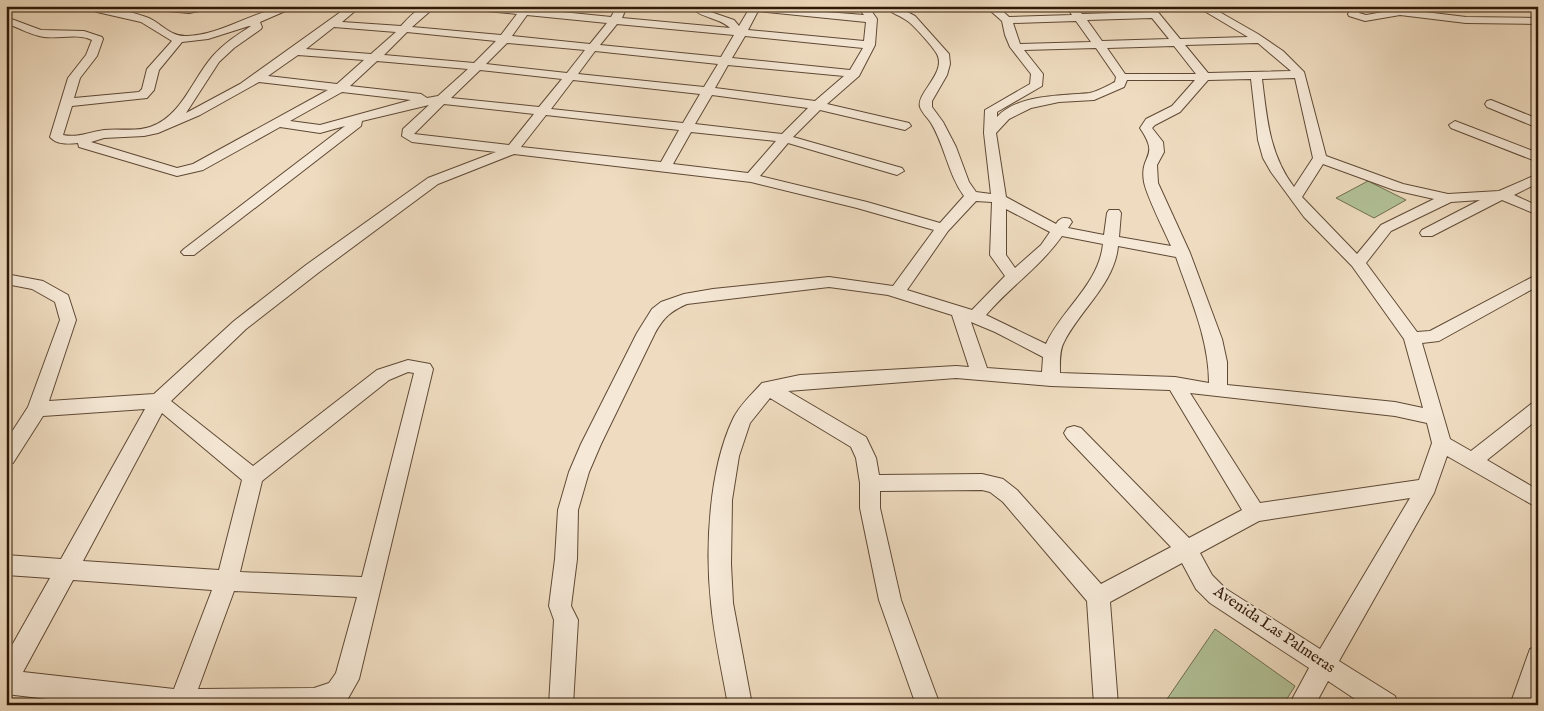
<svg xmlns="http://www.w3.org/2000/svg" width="1544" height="711" viewBox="0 0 1544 711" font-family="'IM FELL English',serif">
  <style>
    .green { fill: #b2c298; stroke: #706d50 }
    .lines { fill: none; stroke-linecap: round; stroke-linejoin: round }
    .street-casing { stroke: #5f4935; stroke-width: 2 }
    .street { fill: #f5e8d6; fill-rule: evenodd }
    .labels { text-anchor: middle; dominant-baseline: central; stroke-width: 4; stroke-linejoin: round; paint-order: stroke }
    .near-street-label { font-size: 16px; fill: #2f1807; stroke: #f5e8d6 }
  </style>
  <rect width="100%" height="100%" fill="#efdcc0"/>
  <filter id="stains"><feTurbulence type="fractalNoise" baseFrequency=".004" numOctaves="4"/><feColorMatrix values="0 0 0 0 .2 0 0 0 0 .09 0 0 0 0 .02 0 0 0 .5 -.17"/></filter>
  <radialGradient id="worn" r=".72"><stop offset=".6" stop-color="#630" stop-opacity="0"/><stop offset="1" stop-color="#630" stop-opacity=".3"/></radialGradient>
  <g class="green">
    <polygon points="1368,181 1406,200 1374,218 1336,198"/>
    <polygon points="1215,629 1295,686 1283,705 1175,705 1167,699"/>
  </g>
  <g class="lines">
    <defs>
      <g id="street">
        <path d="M82,6C102,6 127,10 146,17C161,22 169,37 187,36C225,35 259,6 297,6L260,22L262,27L261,29L234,48L219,62L186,113L240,84L349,6H361L342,22L401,26C413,13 419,6 436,6L412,27L501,35L517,14L466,9L461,6L521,8L523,6H534L532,9L611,17L617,6H627L622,18L730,28C719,17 701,19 690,6H701L705,10L734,20L739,26L751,6L864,15L857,6H868L877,19L875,45L859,76L827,104L909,123L911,126L905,130L820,110L793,137L902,168L904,171L897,175L788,143L760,176L867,202L940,223L964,196C948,174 945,146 931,123C928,118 922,113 920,107C916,93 947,73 937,54C933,47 913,24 906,20C899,15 889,12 883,6H896L915,16L949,54L950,64L947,75L932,101V107L943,122L956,147L969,182L976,192L991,194L984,133L985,110L1030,84L1031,74L1010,47L1005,35L1002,21L985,6H997L1009,17L1072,15L1066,6H1076L1082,14L1147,12L1142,6H1153L1180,39L1248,37L1196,6H1209L1258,34L1283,51L1304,72L1326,156L1403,184L1448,194L1499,191L1538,174V183L1514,195L1538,206V215L1502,200L1432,236H1422L1420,233L1422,230L1480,200L1451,202L1391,231L1366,263L1417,332L1430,331L1538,274V286L1439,341L1422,343L1450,439L1471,451L1531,404L1538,402V419L1487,460L1538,490V508L1447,456L1434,493L1339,661L1395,696L1398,705H1364L1328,681L1315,705H1289L1309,668L1210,603L1196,589L1182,563L1110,602L1118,705H1094L1087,601L1003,502L990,492L982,490L880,491V508L901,600L940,705H916L879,600L860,508V483L856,458L851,447L770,398L750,423L739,456L732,500L731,564L733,603L752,705H728C722,671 714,637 711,603C705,548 709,469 733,419C739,406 752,394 762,383L800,375L956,366L969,367L952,315L888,295L829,287L687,304C671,311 664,317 655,333L601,444L589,472L578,510L577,559L571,606L578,620L573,705H549L554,620L549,606L555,559L558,510L569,472L581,444L637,333L652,309L661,302L684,294L713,289L829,277L893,286L934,230L857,208L751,182L514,154L438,184L318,273L246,329L171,401L253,466L377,370L408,360L430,364L433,369L359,679L346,702L338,705H98L6,694V656L50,578L6,575V555L61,559L145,409L43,416L13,463L6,465V441L28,407L60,320L55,302L32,289L6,284V274L43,281L68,295L76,320L49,401L154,394L234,321L306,265L428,178L496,152L412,142L402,136L403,129L429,105L362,121L361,126L194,255H184L181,252L184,249L345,126L320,133L280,127L203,170L177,176L79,147L78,143C68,144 57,145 50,137L68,78L86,55L92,40C77,33 60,39 44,37C31,35 19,28 6,23V17L41,30L84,31L102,37L103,39L97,56L80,78L74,98L139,92L142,89L147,69L172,41L141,22L97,12ZM758,11L866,22L864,41L748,30ZM527,15L607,23L590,44L512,36ZM1152,18L1169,39L1102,41L1087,20ZM1076,21L1091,42L1020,44L1013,23ZM617,24L734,35L721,57L600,45ZM249,26H251C237,35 223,44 212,57C192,80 181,117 150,127C135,132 119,128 104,130C90,132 77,138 63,135L72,106L147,98L154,90L159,70L182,42L208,39ZM334,27L396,32L371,54L306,49ZM407,32L496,41L474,63L384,55ZM745,36L863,48L850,70L732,58ZM507,43L585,50L567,73L486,64ZM1258,43L1291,71L1208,73L1185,45ZM1174,46L1196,74H1125L1107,48ZM1096,48L1116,77L1115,82C1107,86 1098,91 1090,93C1062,96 1018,94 997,117V112L1042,86L1043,74L1024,50ZM595,51L718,64L704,87L578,74ZM298,55L364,60L337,84L268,76ZM377,61L468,69L438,96L427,98L421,94L350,86ZM728,65L844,76L815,101L715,88ZM480,70L562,79L539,107L451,98ZM1295,78L1313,158L1294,187C1269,154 1267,118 1262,79ZM1251,79L1258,140L1263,158L1271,172L1304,217L1352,266L1404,339L1423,408L1395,402L1227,385V362L1222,339L1190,253L1158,183L1157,165L1164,152L1163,142L1152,128L1155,125L1180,112L1208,80ZM573,80L700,94L683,123L551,109ZM1127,80H1195L1172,106L1146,119L1140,128C1161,159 1139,153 1144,182C1147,197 1164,230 1171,246L1119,237L1121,213L1119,210H1109L1107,213L1104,235L1068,228L1072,222L1070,219C1063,217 1060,218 1056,224L1006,197L996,133L1009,119L1031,108L1059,102L1094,100L1124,87ZM259,82L328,90L193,164L177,168L91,142L104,138L144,136L158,133L200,115ZM342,92L411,100L320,125L290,121ZM712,95L808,108L782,134L695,124ZM444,104L534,114L509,145L414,134ZM546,115L679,130L661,162L521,147ZM691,132L776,141L748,173L673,164ZM1323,164L1394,190L1434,199L1381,225L1357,254L1302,197ZM976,201L992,202L990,255L1005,276L972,310L907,290L948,231ZM1006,209L1050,232L1041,245L1015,268L1006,255ZM1062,236L1103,244C1099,284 1062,309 1046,344L986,315C1010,287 1041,266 1062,236ZM1118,246L1176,257C1190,298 1209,339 1209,383L1175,377L1060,373C1060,363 1059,351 1064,342C1080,310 1115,283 1118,246ZM971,322L995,332L1043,357L1042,372L987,368ZM408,372L414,373L362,577L240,572L262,481L389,380ZM956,378L1051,386L1170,390L1242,510L1189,538L1081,428L1074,426L1067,428L1064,433L1067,438L1171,547L1101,584L1017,490L1003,479L982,474L879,475L876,458L866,437L788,391ZM1190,393L1395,416L1427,423L1432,443L1419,480L1260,503ZM162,413L242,480L219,570L83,561ZM1410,498L1320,649L1226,589L1212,575L1200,553L1259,521ZM73,580L212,590L174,689L23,672ZM234,591L357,597L336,673L329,683L314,688L198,689Z"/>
        <polygon points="215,6 214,8 189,13 147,9 121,10 116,7"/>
        <polygon points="1352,6 1362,6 1359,13 1366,15 1400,9 1466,17 1538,18 1538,24 1466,23 1400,15 1365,21 1349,16 1348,14"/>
        <polygon points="1491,100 1538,119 1538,128 1487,107 1485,104 1487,101"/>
        <polygon points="1455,121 1538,153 1538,162 1451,128 1449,125"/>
        <polygon points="1538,646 1538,695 1534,705 1510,705 1530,649"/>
      </g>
    </defs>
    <use href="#street" class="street-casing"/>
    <use href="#street" class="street"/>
  </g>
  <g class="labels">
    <g class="near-street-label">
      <text transform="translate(1274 630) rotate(34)">Avenida Las Palmeras</text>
    </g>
  </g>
  <rect width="1544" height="711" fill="none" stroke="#efdcc0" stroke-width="25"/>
  <rect x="8" y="8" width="1529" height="696" fill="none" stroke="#2f1807" stroke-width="2.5"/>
  <rect x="12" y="12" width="1519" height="686" fill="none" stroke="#2f1807"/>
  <rect width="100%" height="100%" filter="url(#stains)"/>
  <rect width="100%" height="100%" fill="url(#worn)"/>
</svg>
